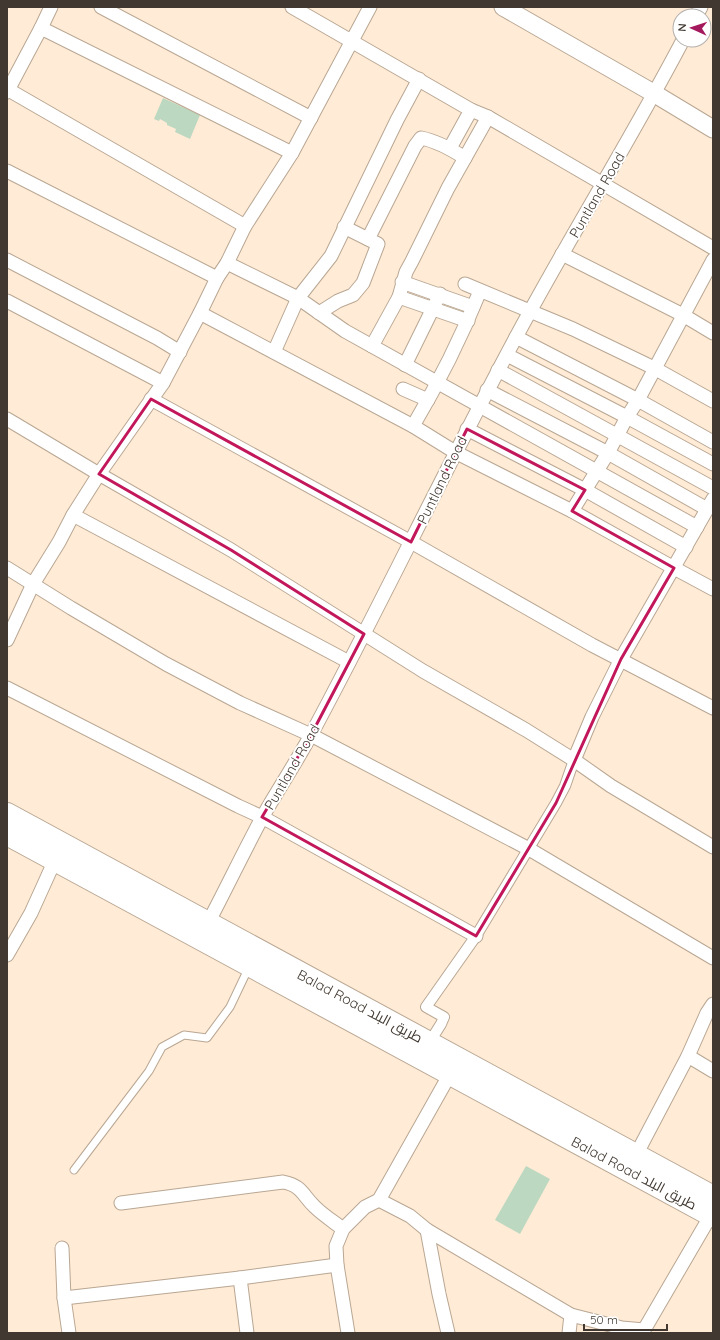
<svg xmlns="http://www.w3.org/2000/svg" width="720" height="1340" viewBox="0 0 720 1340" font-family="Quicksand,Cairo,sans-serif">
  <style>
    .green { fill: #bdd8c0 }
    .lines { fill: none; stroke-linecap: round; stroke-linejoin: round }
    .service-casing { stroke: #b9a793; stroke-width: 9 }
    .pedestrian-casing { stroke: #b9a793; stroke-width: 12 }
    .minor-casing { stroke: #b9a793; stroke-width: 15 }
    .tertiary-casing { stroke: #b9a793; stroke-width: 19 }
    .trunk-casing { stroke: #b9a793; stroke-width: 24 }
    .service { stroke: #fff; stroke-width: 7 }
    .pedestrian { stroke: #fff; stroke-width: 10 }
    .minor { stroke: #fff; stroke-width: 13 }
    .tertiary { stroke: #fff; stroke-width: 17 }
    .trunk { stroke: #fff; stroke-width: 22 }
    .marked { fill: none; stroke: #c2185b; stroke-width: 3; stroke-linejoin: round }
    .labels { text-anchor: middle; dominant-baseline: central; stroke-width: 4; stroke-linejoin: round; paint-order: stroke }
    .street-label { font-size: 14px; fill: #413931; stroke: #fff }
  </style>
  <rect width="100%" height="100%" fill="#ffebd6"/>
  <g class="green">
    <polygon points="163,98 200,115 190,139 175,132 176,129 167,125 167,123 160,119 159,121 154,119"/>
    <polygon points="526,1166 550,1179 520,1234 495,1220"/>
  </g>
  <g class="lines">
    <defs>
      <polyline id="service" points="74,1170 149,1071 162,1047 184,1035 207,1038 230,1007 249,967"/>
      <polyline id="pedestrian" points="429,1043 441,1024 444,1017 426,1007 476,936 556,803 565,786 574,760"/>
      <g id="minor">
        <polyline points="101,7 311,118"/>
        <polyline points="292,7 471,110 488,117 713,248"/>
        <polyline points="696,16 701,7"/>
        <polyline points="41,28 292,153"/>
        <polyline points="7,89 245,226"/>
        <polyline points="7,92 41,28 51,7"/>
        <polyline points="450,148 471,110"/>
        <polyline points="7,171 217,278"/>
        <polyline points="344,227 368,239"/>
        <polyline points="562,254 683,315 713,333"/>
        <polyline points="7,260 157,338 180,352"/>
        <polyline points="227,263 298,298 345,331 697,527"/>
        <polyline points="402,282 473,307"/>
        <polyline points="465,284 573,329 654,368 713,401"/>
        <polyline points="399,297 468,321"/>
        <polyline points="7,301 163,383"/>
        <polyline points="200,313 413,426 455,452 572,511 674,568 713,589"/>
        <path d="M319,313L338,301L353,295L363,283L378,244L368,239L415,146L421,138C437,141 451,149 465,158"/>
        <polyline points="516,337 638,400 713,442"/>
        <polyline points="372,346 399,297 406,272 412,261 448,188 488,117"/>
        <polyline points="274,352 298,298 331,256 397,120 419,79"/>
        <polyline points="507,355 627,417 713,464"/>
        <polyline points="405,365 440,294"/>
        <polyline points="498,370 713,488"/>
        <polyline points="403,389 428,400"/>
        <polyline points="487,390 608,453 707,509"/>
        <polyline points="151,399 411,542 592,645 713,708"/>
        <polyline points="7,419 99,474 231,550 423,671 526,730 574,760 611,786 713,847"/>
        <path d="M413,426C439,382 461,338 480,291"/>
        <polyline points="467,429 585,490 686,547"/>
        <polyline points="572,511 608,453 627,417 638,400 713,260"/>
        <polyline points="73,515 349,662"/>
        <polyline points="7,568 71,608 166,664 240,703 311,735 529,849 713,958"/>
        <polyline points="7,640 33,584 59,542 73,515 99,474 163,383 200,313 217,278 227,263 245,226 292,153 370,7"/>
        <polyline points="7,688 238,806 262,817 476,936"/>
        <polyline points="574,760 592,717 621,659 713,499"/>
        <path d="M208,923C227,887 244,851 263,816C279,788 297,761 312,733C382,603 445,469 515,339C569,238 630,141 683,40"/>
        <polyline points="7,955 31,913 55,860"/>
        <polyline points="688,1056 713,1071"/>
        <polyline points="636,1155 688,1056 707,1013 713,1004"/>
        <polyline points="379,1200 410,1216 427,1230 571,1315 622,1328 644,1330 711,1215"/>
        <path d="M121,1203L283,1182C303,1186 302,1195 315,1207C323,1215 334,1222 343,1229"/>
        <polyline points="427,1230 439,1294 448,1333"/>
        <polyline points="62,1248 64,1298 69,1333"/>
        <polyline points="240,1278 247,1333"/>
        <polyline points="64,1298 240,1278 337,1265"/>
        <polyline points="348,1333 337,1265 336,1246 343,1229 365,1207 379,1200 450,1074"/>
        <polyline points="569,1333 571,1315"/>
      </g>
      <polyline id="tertiary" points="503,7 655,94 713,129"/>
      <g id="trunk">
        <polyline points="7,814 713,1197"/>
        <polyline points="7,834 713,1216"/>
      </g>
    </defs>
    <use href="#service" class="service-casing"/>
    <use href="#pedestrian" class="pedestrian-casing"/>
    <use href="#minor" class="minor-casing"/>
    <use href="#tertiary" class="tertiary-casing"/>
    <use href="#trunk" class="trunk-casing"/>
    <use href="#service" class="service"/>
    <use href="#pedestrian" class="pedestrian"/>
    <use href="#minor" class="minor"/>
    <use href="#tertiary" class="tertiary"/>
    <use href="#trunk" class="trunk"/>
  </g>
  <path class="marked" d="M151,399L411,542L467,429L585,490L572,511L674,568L621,659L556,803L476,936L262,817L311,735L364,634L231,550L99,474Z"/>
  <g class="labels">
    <g class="street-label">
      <text transform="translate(597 195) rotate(-60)">Puntland Road</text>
      <text transform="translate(442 480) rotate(-64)">Puntland Road</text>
      <text transform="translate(292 767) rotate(-60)">Puntland Road</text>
      <text transform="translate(360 1006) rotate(28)">Balad Road طريق البلد</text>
      <text transform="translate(634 1173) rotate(28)">Balad Road طريق البلد</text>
    </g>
  </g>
  <rect width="720" height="1340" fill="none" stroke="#413931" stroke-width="16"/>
  <g transform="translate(692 28) rotate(273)"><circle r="19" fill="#ffffff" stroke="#b3b0ad"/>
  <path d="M0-3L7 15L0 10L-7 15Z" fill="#a4185d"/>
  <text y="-6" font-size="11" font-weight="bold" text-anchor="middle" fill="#413931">N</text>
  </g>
  <path d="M584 1324v6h83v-6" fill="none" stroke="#413931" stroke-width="2"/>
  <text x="590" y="1324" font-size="12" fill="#413931" stroke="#ffffff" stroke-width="3" paint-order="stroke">50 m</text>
</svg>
